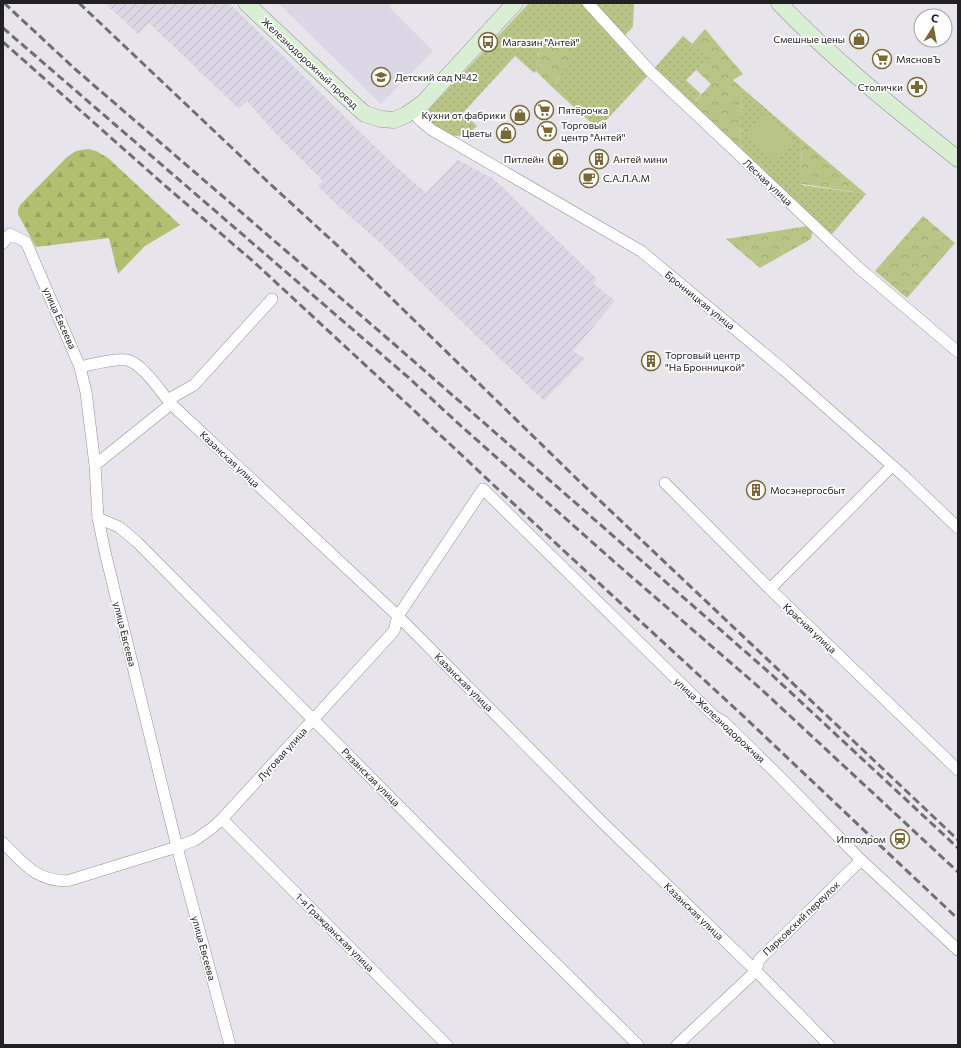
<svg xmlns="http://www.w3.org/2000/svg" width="961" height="1048" viewBox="0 0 961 1048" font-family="Commissioner,sans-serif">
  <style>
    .industrial { fill: url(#industrial-furrows) }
    .built { fill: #dcd7e5 }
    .grass { fill: url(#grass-dots) }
    .forest { fill: url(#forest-firs) }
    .park { fill: url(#park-crowns) }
    .pitch { fill: #b9c587 }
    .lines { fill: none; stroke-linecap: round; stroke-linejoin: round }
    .street-casing { stroke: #939097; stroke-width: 12 }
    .secondary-casing { stroke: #939097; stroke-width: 17 }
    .street { stroke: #fff; stroke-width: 11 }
    .secondary { stroke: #d9efd4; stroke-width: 16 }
    .rail { stroke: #6f6e72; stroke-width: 3; stroke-dasharray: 8 4; stroke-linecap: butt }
    .labels { text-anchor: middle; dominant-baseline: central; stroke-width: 3.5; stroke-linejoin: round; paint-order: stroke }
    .poi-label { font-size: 10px; fill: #212023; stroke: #fff; text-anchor: start }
    .street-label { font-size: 10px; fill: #212023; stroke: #fff }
  </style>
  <defs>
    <pattern id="industrial-furrows" width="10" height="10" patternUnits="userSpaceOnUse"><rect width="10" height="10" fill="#dcd7e5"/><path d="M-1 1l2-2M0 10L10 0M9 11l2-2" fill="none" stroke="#bcb8c4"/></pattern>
    <pattern id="grass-dots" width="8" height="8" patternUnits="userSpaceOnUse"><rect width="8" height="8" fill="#b9c587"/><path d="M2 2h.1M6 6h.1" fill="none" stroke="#9fa974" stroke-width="1.8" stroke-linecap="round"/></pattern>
    <pattern id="forest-firs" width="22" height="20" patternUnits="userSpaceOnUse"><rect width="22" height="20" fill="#b1bf6f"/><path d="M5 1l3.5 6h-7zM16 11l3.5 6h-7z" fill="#98a460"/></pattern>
    <pattern id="park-crowns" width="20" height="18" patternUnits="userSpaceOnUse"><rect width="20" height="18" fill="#b9c587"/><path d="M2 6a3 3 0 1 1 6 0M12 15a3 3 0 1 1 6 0" fill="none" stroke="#9fa974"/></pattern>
  </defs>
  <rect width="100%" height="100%" fill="#e7e4eb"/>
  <polygon class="industrial" points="105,3 229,3 391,162 426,193 458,160 494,179 589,271 597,279 593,283 615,301 573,351 585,359 544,401 377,240 336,204 318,186 323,181 276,134 247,101 239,109 149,23 138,34"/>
  <polygon class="built" points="278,3 393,3 389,7 433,51 381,104"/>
  <g class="grass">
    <path d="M529,3H634L633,27L621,39L651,72L683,36L708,58L686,80L701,94L689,108L651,72L598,129L552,87L560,77L543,28L536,71L534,73L515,56L463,113L477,126C458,145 446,133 428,121L427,115L430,108Z"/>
    <polygon points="742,88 801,139 802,185 866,194 828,239 740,156"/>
  </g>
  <polygon class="forest" points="88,149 96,151 108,158 180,225 145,246 118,274 109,238 36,247 18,214 18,210 20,205 67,157 76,151"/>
  <g class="park">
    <polygon points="543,28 571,56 568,66 552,87 536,71"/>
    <polygon points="705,29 743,74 733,80 742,88 740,156 689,108 711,84 696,70 707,57 692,44"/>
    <polygon points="801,139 866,194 802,184"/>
    <polygon points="923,216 955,243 907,298 875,271"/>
    <polygon points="814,225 811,239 760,268 726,239"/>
  </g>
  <polygon class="pitch" points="763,114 794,141 777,161 746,133"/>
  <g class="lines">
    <defs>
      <g id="street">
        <polyline points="588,3 651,72 700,118 859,268 958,352"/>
        <polyline points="412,111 421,121 432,130 641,251 784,370 904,476 958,528"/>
        <polyline points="3,243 10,234 26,242 80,367 86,392 95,465 98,518 105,552 177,847 230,1045"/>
        <path d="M80,367C94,364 114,358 127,360C142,363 161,392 171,404L398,616L602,822L756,971L829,1045"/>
        <polyline points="95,465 171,404 171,398 194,385 272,299"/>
        <polyline points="665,483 770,589 958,770"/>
        <polyline points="98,518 119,527 137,542 513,921 638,1045"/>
        <polyline points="770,589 892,466"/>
        <polyline points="222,819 447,1045"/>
        <path d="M3,843C25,864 34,880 67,881L177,847L195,840L212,828L222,819L394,631L398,616L483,489L714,716L724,722L782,779L861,860L958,950"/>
        <polyline points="677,1045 756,971 759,960 861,860"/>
      </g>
      <g id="secondary">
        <polyline points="246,3 357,107 365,114 381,119 394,120 406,115 423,103 515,3"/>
        <path d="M779,3C834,60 896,110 958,159"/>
      </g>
    </defs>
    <use href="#street" class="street-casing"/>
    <use href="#secondary" class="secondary-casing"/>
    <use href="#street" class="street"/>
    <use href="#secondary" class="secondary"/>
    <g class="rail">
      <polyline points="4,3 75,69 394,344 772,675 958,848"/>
      <polyline points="79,3 268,182 339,247 577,479 958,840"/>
      <polyline points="3,28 409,378 461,426 618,565 761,689 958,872"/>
      <polyline points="3,42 162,183 255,263 390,388 563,550 740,713 958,919"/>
    </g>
  </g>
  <defs>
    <symbol id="shop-ring" viewBox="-11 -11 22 22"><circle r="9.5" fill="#fff" stroke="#796735" stroke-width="1.5"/><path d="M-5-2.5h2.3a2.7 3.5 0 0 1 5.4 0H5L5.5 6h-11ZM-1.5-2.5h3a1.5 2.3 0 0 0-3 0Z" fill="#796735"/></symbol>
    <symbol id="bus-ring" viewBox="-11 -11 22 22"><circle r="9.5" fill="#fff" stroke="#796735" stroke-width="1.5"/><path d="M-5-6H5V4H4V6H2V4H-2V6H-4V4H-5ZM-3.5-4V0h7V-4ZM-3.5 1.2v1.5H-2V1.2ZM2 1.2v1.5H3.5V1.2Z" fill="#796735"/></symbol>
    <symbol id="supermarket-ring" viewBox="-11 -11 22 22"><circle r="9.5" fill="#fff" stroke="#796735" stroke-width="1.5"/><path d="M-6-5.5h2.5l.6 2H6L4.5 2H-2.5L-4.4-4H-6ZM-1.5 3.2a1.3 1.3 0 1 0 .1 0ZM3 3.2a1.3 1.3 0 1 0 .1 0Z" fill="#796735"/></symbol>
    <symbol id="school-ring" viewBox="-11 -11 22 22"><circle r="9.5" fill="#fff" stroke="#796735" stroke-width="1.5"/><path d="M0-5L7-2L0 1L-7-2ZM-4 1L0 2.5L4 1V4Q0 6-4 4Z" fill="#796735"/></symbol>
    <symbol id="pharmacy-ring" viewBox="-11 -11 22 22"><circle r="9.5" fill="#fff" stroke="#796735" stroke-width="1.5"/><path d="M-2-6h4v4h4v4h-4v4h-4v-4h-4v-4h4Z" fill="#796735"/></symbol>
    <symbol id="building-ring" viewBox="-11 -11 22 22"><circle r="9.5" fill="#fff" stroke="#796735" stroke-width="1.5"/><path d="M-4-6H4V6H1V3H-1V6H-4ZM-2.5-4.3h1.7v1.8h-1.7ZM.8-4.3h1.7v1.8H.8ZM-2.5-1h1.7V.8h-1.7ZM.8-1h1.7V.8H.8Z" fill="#796735"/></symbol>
    <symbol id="cafe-ring" viewBox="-11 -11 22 22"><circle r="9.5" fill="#fff" stroke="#796735" stroke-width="1.5"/><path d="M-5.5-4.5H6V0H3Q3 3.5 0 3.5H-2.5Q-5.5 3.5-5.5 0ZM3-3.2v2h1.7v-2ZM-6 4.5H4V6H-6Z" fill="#796735"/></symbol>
    <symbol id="station-ring" viewBox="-11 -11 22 22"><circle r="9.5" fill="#fff" stroke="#796735" stroke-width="1.5"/><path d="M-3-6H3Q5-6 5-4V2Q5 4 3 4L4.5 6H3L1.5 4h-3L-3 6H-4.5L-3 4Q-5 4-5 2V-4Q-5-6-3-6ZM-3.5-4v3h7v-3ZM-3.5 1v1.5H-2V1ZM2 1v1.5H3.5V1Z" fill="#796735"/></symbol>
  </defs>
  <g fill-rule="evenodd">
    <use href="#shop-ring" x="848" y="28" width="22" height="22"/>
    <use href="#bus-ring" x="477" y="31" width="22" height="22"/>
    <use href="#supermarket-ring" x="871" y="48" width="22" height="22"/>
    <use href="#school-ring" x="370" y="66" width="22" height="22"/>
    <use href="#pharmacy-ring" x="906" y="76" width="22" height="22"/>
    <use href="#supermarket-ring" x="533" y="99" width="22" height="22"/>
    <use href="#shop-ring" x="509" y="104" width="22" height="22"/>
    <use href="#supermarket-ring" x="536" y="120" width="22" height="22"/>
    <use href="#shop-ring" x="495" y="122" width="22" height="22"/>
    <use href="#shop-ring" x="547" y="148" width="22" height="22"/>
    <use href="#building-ring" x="588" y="148" width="22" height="22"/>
    <use href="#cafe-ring" x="578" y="167" width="22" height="22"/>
    <use href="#building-ring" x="640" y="350" width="22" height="22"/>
    <use href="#building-ring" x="745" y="479" width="22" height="22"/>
    <use href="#station-ring" x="889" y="828" width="22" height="22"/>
  </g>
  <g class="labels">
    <g class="poi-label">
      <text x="845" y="39" text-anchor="end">Смешные цены</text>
      <text x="502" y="42">Магазин "Антей"</text>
      <text x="896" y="59">МясновЪ</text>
      <text x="395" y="77">Детский сад №42</text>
      <text x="903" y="87" text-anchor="end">Столички</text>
      <text x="558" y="110">Пятёрочка</text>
      <text x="506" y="115" text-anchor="end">Кухни от фабрики</text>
      <text x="561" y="125">Торговый<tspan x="561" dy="12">центр "Антей"</tspan></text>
      <text x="492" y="133" text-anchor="end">Цветы</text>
      <text x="544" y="159" text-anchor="end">Питлейн</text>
      <text x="613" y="159">Антей мини</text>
      <text x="603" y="178">С.А.Л.А.М</text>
      <text x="665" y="355">Торговый центр<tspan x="665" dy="12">"На Бронницкой"</tspan></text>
      <text x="770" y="490">Мосэнергосбыт</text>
      <text x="886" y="839" text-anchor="end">Ипподром</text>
    </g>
    <g class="street-label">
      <text transform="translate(310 63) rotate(43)">Железнодорожный проезд</text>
      <text transform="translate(768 182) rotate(43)">Лесная улица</text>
      <text transform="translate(700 300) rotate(39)">Бронницкая улица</text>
      <text transform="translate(60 318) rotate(66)">улица Евсеева</text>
      <text transform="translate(230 459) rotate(43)">Казанская улица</text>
      <text transform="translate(810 628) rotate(43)">Красная улица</text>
      <text transform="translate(125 634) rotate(76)">улица Евсеева</text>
      <text transform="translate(464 682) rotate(45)">Казанская улица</text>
      <text transform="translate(720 720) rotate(43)">улица Железнодорожная</text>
      <text transform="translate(282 754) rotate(-48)">Луговая улица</text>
      <text transform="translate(371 777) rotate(45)">Рязанская улица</text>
      <text transform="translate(694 911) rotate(44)">Казанская улица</text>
      <text transform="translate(801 918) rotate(-44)">Парковский переулок</text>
      <text transform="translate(335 932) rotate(45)">1-я Гражданская улица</text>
      <text transform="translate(204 948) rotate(75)">улица Евсеева</text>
    </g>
  </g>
  <rect width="961" height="1048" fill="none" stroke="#212023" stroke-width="8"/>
  <g transform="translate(933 28) rotate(11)"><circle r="19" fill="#ffffff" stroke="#a6a6a7"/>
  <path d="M0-3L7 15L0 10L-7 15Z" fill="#796735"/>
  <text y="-6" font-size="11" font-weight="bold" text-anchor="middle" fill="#212023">С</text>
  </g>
</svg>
